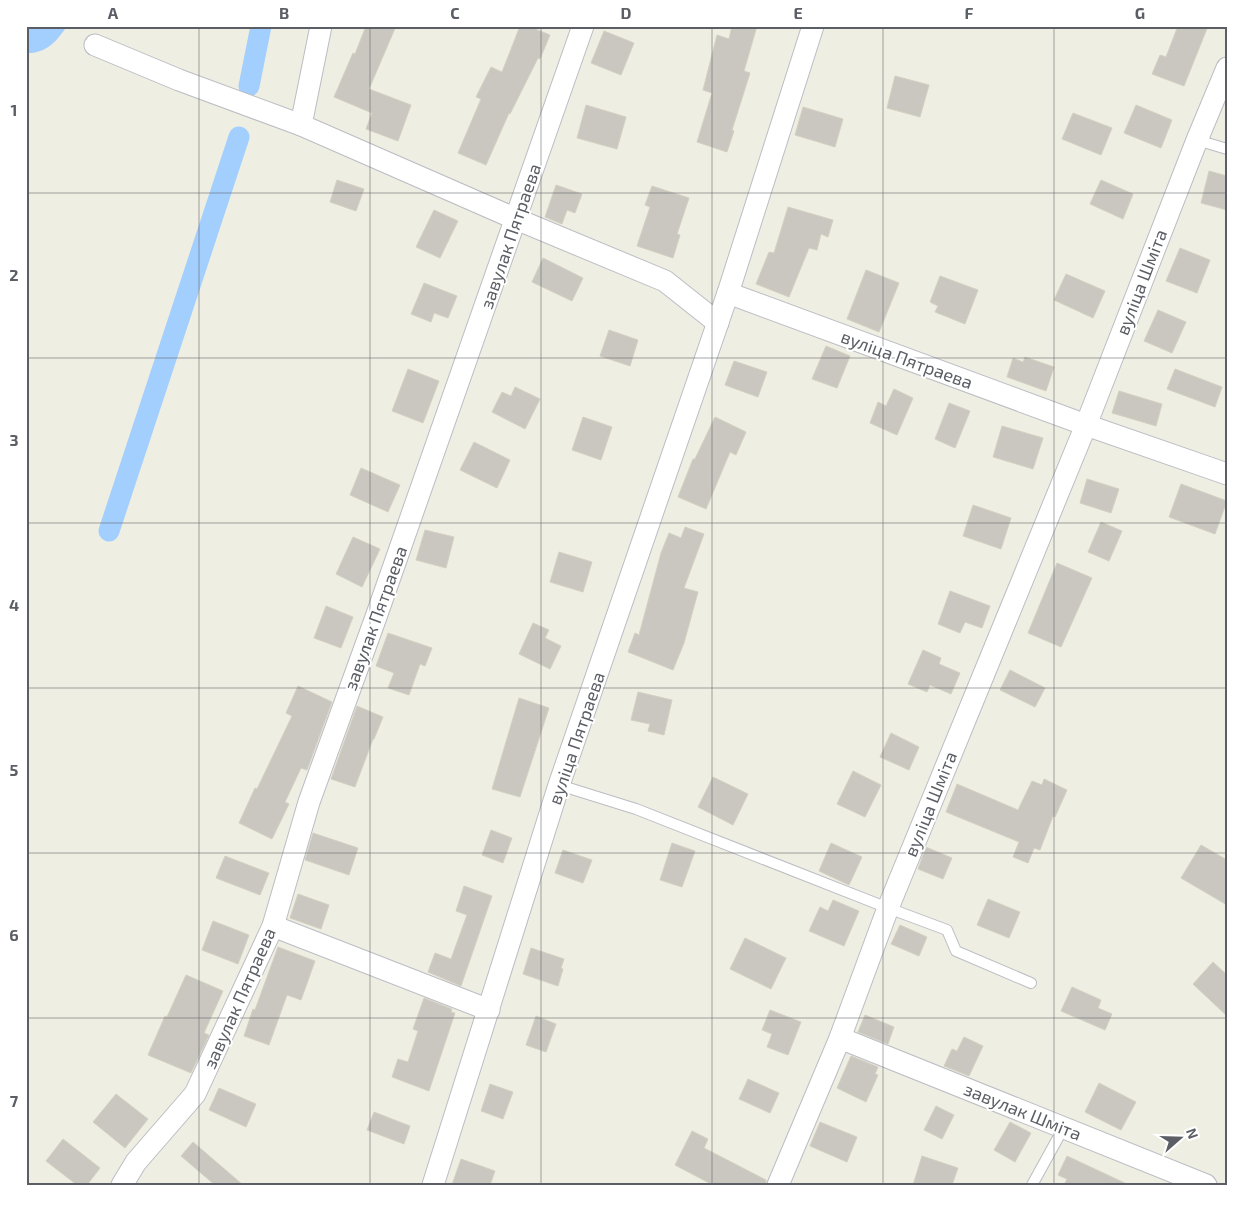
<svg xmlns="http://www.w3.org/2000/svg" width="1253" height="1211" viewBox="0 0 1253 1211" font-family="'Exo 2',sans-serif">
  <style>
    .water { fill: #a3cfff }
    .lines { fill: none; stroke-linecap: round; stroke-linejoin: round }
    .canal { stroke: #a3cfff; stroke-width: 21 }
    .building { fill: #cac7c0; stroke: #d4d0c1 }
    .lane-casing { stroke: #bbbdc3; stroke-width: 12 }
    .street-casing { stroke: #bbbdc3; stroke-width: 23 }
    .lane { stroke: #fff; stroke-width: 10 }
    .street { stroke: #fff; stroke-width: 21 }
    .grid { fill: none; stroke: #5b5f65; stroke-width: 1; stroke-opacity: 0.55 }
    .labels { text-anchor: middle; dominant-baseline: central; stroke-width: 4; stroke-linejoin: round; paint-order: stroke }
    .street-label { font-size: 18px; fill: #5b5f65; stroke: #fff }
    .neatline { fill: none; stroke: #5b5f65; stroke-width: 2 }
    .grid-label { font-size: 16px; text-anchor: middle; font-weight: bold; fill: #5b5f65 }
  </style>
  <rect width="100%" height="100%" fill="#efeee3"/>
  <path class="water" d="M26,26H67C57,41 46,54 26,53Z"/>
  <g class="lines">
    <g class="canal">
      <polyline points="249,86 261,26"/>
      <polyline points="109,531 239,137"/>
    </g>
  </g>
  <g class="building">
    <polygon points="366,26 396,26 369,89 411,105 398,141 366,129 372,113 334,97 353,53 355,54"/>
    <polygon points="520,26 528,26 550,35 540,59 538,58 510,114 509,113 486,165 458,153 481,99 476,97 491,67 502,72"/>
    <polygon points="732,26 757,26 744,71 750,73 732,130 734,131 727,152 697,142 712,93 703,90 717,35 729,39"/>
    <polygon points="1178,26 1208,26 1184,86 1152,74 1160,55 1166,57"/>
    <polygon points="604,31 634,43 621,75 591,63"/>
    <polygon points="895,76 929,85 920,117 887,108"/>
    <polygon points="586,105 626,117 617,149 577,138"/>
    <polygon points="1136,105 1172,120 1161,148 1124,133"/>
    <polygon points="803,107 843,119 835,147 795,135"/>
    <polygon points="1073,113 1112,128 1101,155 1062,139"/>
    <polygon points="1209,171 1227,176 1227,210 1201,203"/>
    <polygon points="337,180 364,189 356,211 330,202"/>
    <polygon points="1101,180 1133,194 1123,219 1090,204"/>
    <polygon points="556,185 582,194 575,213 567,210 562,224 545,217"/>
    <polygon points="652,186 689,198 677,234 680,235 673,258 637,246 650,207 645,205"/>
    <polygon points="788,207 833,220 828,237 821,234 817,250 809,248 789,297 756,284 769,252 774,253"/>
    <polygon points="434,210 458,221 440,258 416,247"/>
    <polygon points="1180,248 1210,260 1197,293 1166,281"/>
    <polygon points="543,258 583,278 572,301 532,282"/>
    <polygon points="866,270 899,283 879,332 847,319"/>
    <polygon points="1066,274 1105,291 1093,318 1054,300"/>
    <polygon points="940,276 978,290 965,324 935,312 938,306 930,302"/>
    <polygon points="424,283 457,296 448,318 434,313 431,322 411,314"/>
    <polygon points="1158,310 1186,322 1172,353 1144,341"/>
    <polygon points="609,330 638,340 630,366 600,356"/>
    <polygon points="826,346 850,356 837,388 812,379"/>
    <polygon points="1025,357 1054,367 1046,391 1007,377 1013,358 1023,362"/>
    <polygon points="734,361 767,372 758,397 725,385"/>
    <polygon points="408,369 439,381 423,423 392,411"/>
    <polygon points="1175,369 1222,387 1215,407 1167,389"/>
    <polygon points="515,387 540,399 525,429 492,412 502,392 511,396"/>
    <polygon points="894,389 913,398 897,435 870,423 878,402 886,406"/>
    <polygon points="1119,391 1162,404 1156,426 1112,413"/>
    <polygon points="949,403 970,411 955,448 935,439"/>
    <polygon points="583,417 612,427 601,460 572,450"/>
    <polygon points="715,417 746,432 736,455 730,452 706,509 678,497 693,459 695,459"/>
    <polygon points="1002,426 1043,438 1033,469 993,457"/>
    <polygon points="474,442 510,460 497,488 460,470"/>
    <polygon points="361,468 400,485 388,512 350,495"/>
    <polygon points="1087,479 1119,489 1111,513 1080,503"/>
    <polygon points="1181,484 1227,501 1215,534 1169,517"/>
    <polygon points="973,505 1011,518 1001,549 963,536"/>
    <polygon points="1101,522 1122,531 1109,561 1088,552"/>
    <polygon points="685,527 704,534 684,588 698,592 684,643 673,670 628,652 635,633 639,635 661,553 669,533 681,538"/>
    <polygon points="425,530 454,537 446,568 416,560"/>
    <polygon points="353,537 380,549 362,587 336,574"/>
    <polygon points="559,552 592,562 583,592 550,582"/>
    <polygon points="1057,563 1092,578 1061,647 1028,633"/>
    <polygon points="950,591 990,606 982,628 965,622 960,633 938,624"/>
    <polygon points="326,606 353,617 341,648 314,638"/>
    <polygon points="533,623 549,630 545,638 561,646 550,669 519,654"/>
    <polygon points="388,633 432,648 425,666 420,664 409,695 388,688 394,673 376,666"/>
    <polygon points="923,650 941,658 939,664 960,673 951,694 930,685 927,692 908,684"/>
    <polygon points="1010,670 1045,688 1035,707 1000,690"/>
    <polygon points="298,686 332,702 307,770 301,768 285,802 289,804 272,839 239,823 255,788 257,789 292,716 286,713"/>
    <polygon points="638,692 672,700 664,735 648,731 650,724 631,720"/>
    <polygon points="519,698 549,708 520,797 492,789"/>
    <polygon points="357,706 383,717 374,739 373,739 355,787 331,779"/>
    <polygon points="891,733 919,747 909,770 880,757"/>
    <polygon points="853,771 881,785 865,817 837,804"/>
    <polygon points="713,777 748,794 733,825 698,807"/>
    <polygon points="1044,779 1067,790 1055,817 1053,816 1040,850 1034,848 1028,863 1013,857 1019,842 946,812 957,784 1018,810 1032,781 1042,785"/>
    <polygon points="491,830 512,838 503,863 482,855"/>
    <polygon points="313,833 358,848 349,875 305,860"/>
    <polygon points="672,843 695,851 682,887 660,880"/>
    <polygon points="831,843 862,857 849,885 819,871"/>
    <polygon points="1201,845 1227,860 1227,905 1181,878"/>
    <polygon points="926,847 952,858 943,879 918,869"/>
    <polygon points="563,850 592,860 583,883 555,873"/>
    <polygon points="225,856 269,873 260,895 216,878"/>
    <polygon points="464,886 492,896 461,986 428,972 435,953 451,959 467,915 456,911"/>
    <polygon points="298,894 329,905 321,929 290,918"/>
    <polygon points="988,899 1020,912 1009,938 977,925"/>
    <polygon points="833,900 859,911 844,946 809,931 820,907 828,911"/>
    <polygon points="213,921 249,935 238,964 202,950"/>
    <polygon points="900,925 927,937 919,956 891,944"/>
    <polygon points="745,938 786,958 771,989 730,969"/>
    <polygon points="278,947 315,961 301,1000 287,995 269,1045 244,1036 253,1009 255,1010"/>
    <polygon points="531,948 564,959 561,968 563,969 558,986 523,974"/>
    <polygon points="1213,962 1227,975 1227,1016 1193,984"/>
    <polygon points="186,975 223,991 204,1033 209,1035 191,1073 148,1055 165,1016 167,1017"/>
    <polygon points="1072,987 1101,1000 1098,1008 1112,1014 1105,1030 1061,1011"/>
    <polygon points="424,998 452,1009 451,1012 455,1013 429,1091 392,1077 398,1059 408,1062 418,1031 413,1029"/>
    <polygon points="770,1010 801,1022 788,1055 767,1047 772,1034 762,1030"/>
    <polygon points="865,1015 894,1027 888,1044 858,1032"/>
    <polygon points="536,1016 556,1024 546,1052 526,1045"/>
    <polygon points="964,1037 983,1046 969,1076 944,1066 952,1049 957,1051"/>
    <polygon points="851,1056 878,1067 875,1074 878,1075 866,1102 837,1088"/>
    <polygon points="748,1079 779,1093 770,1113 739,1099"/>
    <polygon points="1099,1083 1136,1102 1121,1130 1085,1112"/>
    <polygon points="490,1084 513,1092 503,1119 481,1111"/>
    <polygon points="219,1088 256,1104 246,1127 209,1110"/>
    <polygon points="116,1094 148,1119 125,1148 93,1122"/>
    <polygon points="936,1106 954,1115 942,1139 924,1130"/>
    <polygon points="374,1112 410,1126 404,1144 367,1130"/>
    <polygon points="820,1122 857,1137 847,1162 810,1146"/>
    <polygon points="1010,1122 1031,1133 1015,1162 994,1150"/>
    <polygon points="692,1131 708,1139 704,1148 766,1180 766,1185 713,1185 675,1165"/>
    <polygon points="63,1139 100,1168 87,1185 77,1185 46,1161"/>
    <polygon points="193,1142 243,1185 215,1185 181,1156"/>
    <polygon points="922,1156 958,1168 952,1185 913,1185"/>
    <polygon points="1067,1156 1129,1185 1064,1185 1067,1179 1058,1175"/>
    <polygon points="461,1159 495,1171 490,1185 452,1185"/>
  </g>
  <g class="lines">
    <defs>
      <g id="lane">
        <polyline points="1197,140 1227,149"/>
        <polyline points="559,785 636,809 888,908 947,930 956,951 1031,983"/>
        <polyline points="1032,1185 1064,1127"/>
      </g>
      <g id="street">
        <polyline points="95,45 179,80 301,125 516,219 665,281 718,323"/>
        <polyline points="301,125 321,26"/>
        <polyline points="728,293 1086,425 1227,474"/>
        <polyline points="273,926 489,1010"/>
        <polyline points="840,1038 1206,1185"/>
        <polyline points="122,1185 136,1162 195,1094 273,926 309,802 376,617 583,26"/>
        <polyline points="433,1185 559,785 728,293 813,26"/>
        <polyline points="778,1185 840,1038 888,908 1086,425 1197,140 1227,68"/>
      </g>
    </defs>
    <use href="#lane" class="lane-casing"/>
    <use href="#street" class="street-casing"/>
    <use href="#lane" class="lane"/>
    <use href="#street" class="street"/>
  </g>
  <path class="grid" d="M199,26V1185M370,26V1185M541,26V1185M712,26V1185M883,26V1185M1054,26V1185M26,193H1227M26,358H1227M26,523H1227M26,688H1227M26,853H1227M26,1018H1227"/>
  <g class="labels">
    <g class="street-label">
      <text transform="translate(510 236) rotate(-71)">завулак Пятраева</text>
      <text transform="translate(1141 282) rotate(-69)">вуліца Шміта</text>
      <text transform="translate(907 359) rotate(20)">вуліца Пятраева</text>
      <text transform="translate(375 618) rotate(-70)">завулак Пятраева</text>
      <text transform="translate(576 738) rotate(-71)">вуліца Пятраева</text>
      <text transform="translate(930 804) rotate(-68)">вуліца Шміта</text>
      <text transform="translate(239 998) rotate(-66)">завулак Пятраева</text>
      <text transform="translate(1023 1111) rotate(22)">завулак Шміта</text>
    </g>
  </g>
  <rect width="1253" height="1211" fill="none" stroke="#ffffff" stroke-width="55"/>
  <g transform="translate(1180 1138) rotate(70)" stroke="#ffffff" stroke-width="4" paint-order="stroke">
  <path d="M0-4L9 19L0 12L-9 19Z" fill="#5b5f65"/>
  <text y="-8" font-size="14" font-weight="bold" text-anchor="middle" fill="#5b5f65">N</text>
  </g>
  <rect x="28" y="28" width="1198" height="1156" class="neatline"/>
  <g class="grid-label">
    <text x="113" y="19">A</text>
    <text x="284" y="19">B</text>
    <text x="455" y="19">C</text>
    <text x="626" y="19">D</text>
    <text x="798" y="19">E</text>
    <text x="969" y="19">F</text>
    <text x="1140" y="19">G</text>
    <text x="14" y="116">1</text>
    <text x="14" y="281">2</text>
    <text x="14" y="446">3</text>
    <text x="14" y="611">4</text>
    <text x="14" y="776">5</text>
    <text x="14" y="941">6</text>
    <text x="14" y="1107">7</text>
  </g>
</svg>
